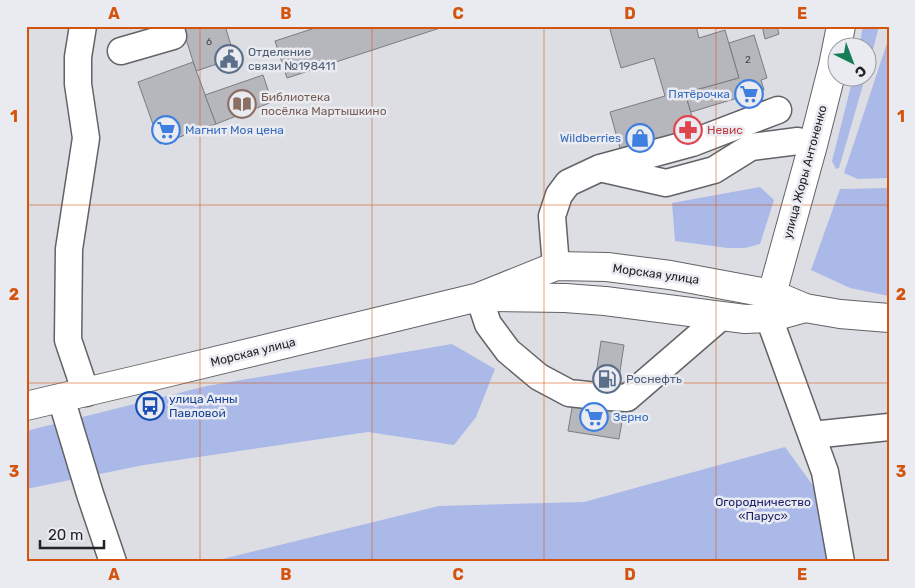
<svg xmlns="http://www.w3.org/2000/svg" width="915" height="588" viewBox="0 0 915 588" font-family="Rubik,sans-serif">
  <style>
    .green { fill: #abb9e9 }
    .building { fill: #b6b7bc; stroke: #7a7c80 }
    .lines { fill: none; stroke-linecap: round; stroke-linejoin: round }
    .minor-casing { stroke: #616367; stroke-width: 29 }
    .major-casing { stroke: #616367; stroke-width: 30 }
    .minor { stroke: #fff; stroke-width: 26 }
    .major { stroke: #fff; stroke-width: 28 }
    .grid { fill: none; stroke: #d4540e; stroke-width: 1; stroke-opacity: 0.55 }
    .labels { text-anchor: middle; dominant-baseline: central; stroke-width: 5; stroke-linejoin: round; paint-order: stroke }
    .number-label { font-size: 10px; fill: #48484b }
    .service-label { font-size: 12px; fill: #4e5e75; stroke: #eaebf1; text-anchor: start }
    .shop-label { font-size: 12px; fill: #366cbe; stroke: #eaebf1; text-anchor: end }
    .education-label { font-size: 12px; fill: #785e54; stroke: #eaebf1; text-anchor: start }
    .health-label { font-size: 12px; fill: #be3a42; stroke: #eaebf1; text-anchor: start }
    .street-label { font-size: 12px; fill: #232325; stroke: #eaebf1 }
    .transit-label { font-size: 12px; fill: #164399; stroke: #eaebf1; text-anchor: start }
    .park-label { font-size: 12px; fill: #191f6b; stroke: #eaebf1 }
    .neatline { fill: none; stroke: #d4540e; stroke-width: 2 }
    .grid-label { font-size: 16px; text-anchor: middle; font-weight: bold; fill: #d4540e }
  </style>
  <rect width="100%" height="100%" fill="#dddee3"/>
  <g class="green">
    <polygon points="863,26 879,26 868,69 868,48 859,47"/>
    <polygon points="889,37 889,178 858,179 844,173"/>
    <polygon points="853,78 865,78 839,168 836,169 832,161"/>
    <polygon points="760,187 774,200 760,244 745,248 728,248 675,241 672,203"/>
    <polygon points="889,188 889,296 850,288 811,270 840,189"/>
    <polygon points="452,344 495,369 476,417 454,445 368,432 144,465 26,489 26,431 207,386"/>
    <polygon points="785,447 814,487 828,562 210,562 439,506 584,502"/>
  </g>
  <g class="building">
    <polygon points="182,26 225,26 235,58 196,71"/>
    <polygon points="321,26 446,26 287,78 275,41"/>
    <polygon points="609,26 696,26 699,38 725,30 739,78 685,93 696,130 621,152 610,112 665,96 654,58 621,68"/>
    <polygon points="762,26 777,26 779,34 765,39"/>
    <polygon points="754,35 767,78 761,80 764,90 691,112 685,93 739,78 729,43"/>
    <polygon points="193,62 216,124 160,144 138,82"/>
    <polygon points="263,75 272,102 216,124 205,95"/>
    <polygon points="601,341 624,345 617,391 624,410 619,439 568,431 573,402 594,388"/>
  </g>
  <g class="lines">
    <defs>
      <g id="minor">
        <polyline points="83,26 78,57 78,84 86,138 69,249 68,340 86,393"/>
        <polyline points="121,51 173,36 170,26"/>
        <polyline points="604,169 666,183 714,170 751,147 798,141 813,145"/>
        <polyline points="556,266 552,216 559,195 568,183 600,168 692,143 778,110"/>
        <polyline points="479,297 488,324 508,351 539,377 569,393 597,396"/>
        <polyline points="769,318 825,472 841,562"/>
        <polyline points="609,397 627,398 722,316"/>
        <polyline points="61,398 90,494 113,562"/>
        <polyline points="812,435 889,427"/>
      </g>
      <g id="major">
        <polyline points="490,297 565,298 605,301 745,319 769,318 805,308"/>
        <polyline points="770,312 772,294 813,145 833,66 841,26"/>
        <polyline points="26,406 145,378 479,297 556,266 607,267 670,275 772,294 805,308 840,314 889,318"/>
      </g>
    </defs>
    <use href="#minor" class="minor-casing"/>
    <use href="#major" class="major-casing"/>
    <use href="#minor" class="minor"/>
    <use href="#major" class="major"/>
  </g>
  <path class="grid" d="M200,26V562M372,26V562M544,26V562M716,26V562M26,205H889M26,383H889"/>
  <defs>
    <symbol id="civic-ring" viewBox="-11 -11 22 22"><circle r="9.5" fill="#eaebf1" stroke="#5c6f8a" stroke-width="1.5"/><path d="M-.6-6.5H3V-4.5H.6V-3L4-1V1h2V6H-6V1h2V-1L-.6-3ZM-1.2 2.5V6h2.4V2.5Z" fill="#5c6f8a"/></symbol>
    <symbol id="supermarket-ring" viewBox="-11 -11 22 22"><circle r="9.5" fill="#eaebf1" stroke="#3f7fe0" stroke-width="1.5"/><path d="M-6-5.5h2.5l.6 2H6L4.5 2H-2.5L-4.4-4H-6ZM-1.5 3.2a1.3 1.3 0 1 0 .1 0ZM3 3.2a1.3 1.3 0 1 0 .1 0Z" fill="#3f7fe0"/></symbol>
    <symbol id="library-ring" viewBox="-11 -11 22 22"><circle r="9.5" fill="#eaebf1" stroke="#8d6e63" stroke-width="1.5"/><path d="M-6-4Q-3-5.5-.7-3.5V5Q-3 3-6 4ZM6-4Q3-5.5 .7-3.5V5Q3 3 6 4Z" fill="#8d6e63"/></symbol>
    <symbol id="pharmacy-ring" viewBox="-11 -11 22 22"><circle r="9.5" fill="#eaebf1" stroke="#e0444e" stroke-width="1.5"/><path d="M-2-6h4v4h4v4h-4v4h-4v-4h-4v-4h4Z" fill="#e0444e"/></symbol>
    <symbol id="shop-ring" viewBox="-11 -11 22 22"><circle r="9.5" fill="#eaebf1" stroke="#3f7fe0" stroke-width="1.5"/><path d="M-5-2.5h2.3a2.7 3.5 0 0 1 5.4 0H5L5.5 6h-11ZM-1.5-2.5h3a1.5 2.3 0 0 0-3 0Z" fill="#3f7fe0"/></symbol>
    <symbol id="fuel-ring" viewBox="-11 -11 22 22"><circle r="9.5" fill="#eaebf1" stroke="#5c6f8a" stroke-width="1.5"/><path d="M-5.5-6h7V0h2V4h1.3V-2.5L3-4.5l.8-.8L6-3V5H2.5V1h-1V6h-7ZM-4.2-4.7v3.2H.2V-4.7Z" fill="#5c6f8a"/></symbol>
    <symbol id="bus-ring" viewBox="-11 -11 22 22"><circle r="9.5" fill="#eaebf1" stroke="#1a4fb4" stroke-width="1.5"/><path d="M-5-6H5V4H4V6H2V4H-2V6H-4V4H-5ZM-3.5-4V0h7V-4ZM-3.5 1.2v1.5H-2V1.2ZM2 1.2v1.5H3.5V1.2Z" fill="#1a4fb4"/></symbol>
  </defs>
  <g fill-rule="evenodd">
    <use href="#civic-ring" x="213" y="43" width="32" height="32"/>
    <use href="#supermarket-ring" x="733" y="78" width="32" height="32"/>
    <use href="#library-ring" x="226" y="88" width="32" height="32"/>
    <use href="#supermarket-ring" x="150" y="114" width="32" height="32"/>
    <use href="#pharmacy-ring" x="672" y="114" width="32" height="32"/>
    <use href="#shop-ring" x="624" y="122" width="32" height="32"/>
    <use href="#fuel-ring" x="591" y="363" width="32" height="32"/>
    <use href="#bus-ring" x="134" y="390" width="32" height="32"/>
    <use href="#supermarket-ring" x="578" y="401" width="32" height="32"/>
  </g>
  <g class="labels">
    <g class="number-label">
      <text x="209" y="42">6</text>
      <text x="748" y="60">2</text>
    </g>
    <g class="service-label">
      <text x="248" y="52">Отделение<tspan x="248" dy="14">связи №198411</tspan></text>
      <text x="626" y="379">Роснефть</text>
    </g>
    <g class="shop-label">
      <text x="730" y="94">Пятёрочка</text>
      <text x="185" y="130" text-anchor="start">Магнит Моя цена</text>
      <text x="621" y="138">Wildberries</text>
      <text x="613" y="417" text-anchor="start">Зерно</text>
    </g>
    <g class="education-label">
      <text x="261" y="97">Библиотека<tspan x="261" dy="14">посёлка Мартышкино</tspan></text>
    </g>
    <g class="health-label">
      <text x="707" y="130">Невис</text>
    </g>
    <g class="street-label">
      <text transform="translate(805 172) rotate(-75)">улица Жоры Антоненко</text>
      <text transform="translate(656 274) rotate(8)">Морская улица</text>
      <text transform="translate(253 352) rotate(-14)">Морская улица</text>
    </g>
    <g class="transit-label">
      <text x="169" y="399">улица Анны<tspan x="169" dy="14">Павловой</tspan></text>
    </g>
    <g class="park-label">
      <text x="763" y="502">Огородничество<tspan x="763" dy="14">«Парус»</tspan></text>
    </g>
  </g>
  <rect width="915" height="588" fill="none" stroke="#eaebf1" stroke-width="55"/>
  <g transform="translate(852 62) rotate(138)"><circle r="24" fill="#eaebf1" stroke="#9a9b9f"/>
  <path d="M0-4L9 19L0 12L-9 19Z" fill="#167d57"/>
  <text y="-8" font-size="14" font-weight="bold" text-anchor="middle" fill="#232325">С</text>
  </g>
  <path d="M40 540v8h64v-8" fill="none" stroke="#232325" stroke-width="2.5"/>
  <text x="48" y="540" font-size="15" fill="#232325" stroke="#eaebf1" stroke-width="4" paint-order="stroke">20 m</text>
  <rect x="28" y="28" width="860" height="532" class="neatline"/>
  <g class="grid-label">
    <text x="114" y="19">A</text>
    <text x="286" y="19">B</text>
    <text x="458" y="19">C</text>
    <text x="630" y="19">D</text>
    <text x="802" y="19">E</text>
    <text x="14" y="122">1</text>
    <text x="901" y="122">1</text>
    <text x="14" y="300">2</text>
    <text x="901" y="300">2</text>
    <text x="14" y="477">3</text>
    <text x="901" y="477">3</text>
    <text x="114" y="580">A</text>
    <text x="286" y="580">B</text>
    <text x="458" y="580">C</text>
    <text x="630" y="580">D</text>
    <text x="802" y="580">E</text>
  </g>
</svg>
